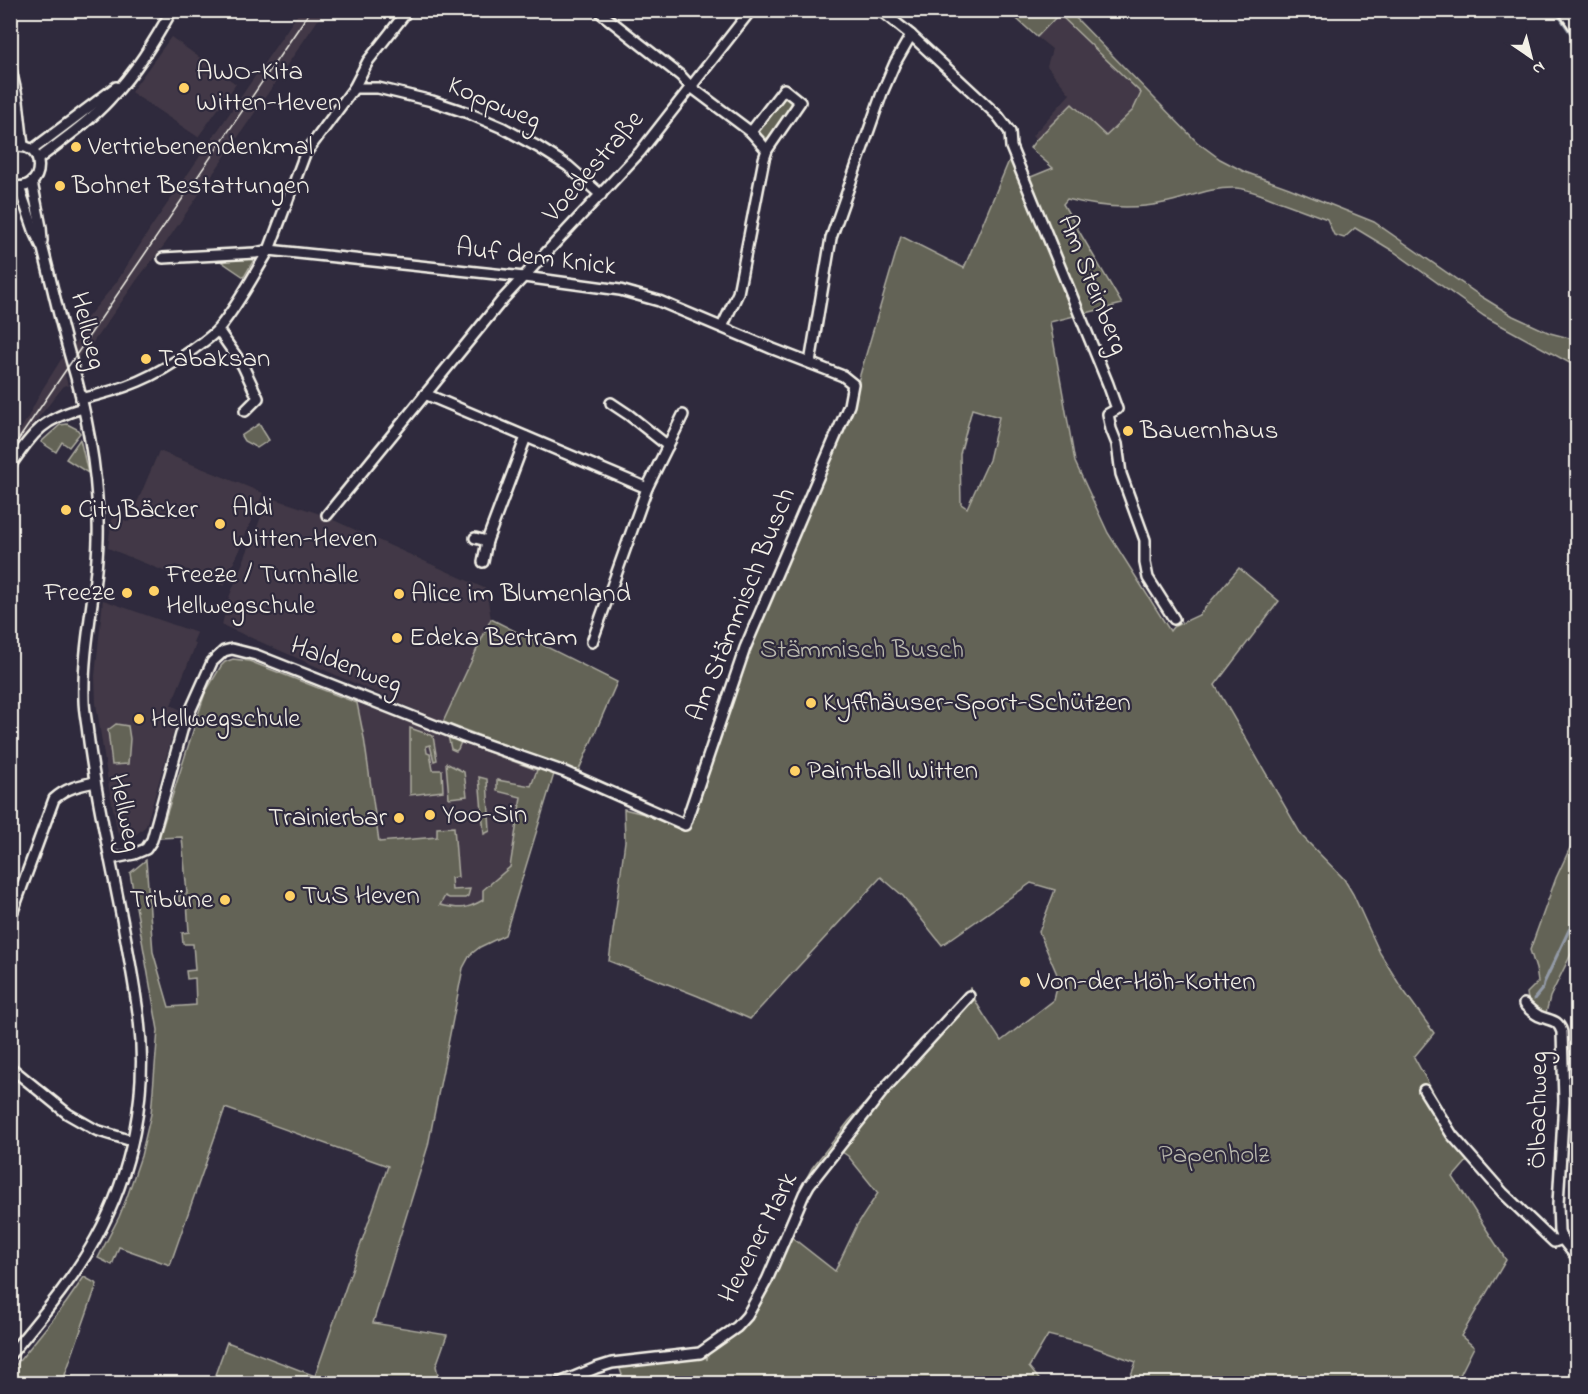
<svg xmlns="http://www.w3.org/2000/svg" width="1588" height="1394" viewBox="0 0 1588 1394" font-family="'Indie Flower',sans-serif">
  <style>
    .built { fill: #423946 }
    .green { fill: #636456; stroke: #acaa9f; stroke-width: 1.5; fill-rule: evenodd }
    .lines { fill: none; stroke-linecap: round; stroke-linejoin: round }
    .stream { stroke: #939aa7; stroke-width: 3 }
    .minor-casing { stroke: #f4f1e8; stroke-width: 14 }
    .minor { stroke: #2f2a3d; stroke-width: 9 }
    .tram { stroke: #f4f1e8; stroke-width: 1.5 }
    .poi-dot { fill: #ffd166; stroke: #2f2a3d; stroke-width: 2 }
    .labels { text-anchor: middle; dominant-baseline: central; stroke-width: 4.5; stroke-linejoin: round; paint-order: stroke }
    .poi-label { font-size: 27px; fill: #f4f1e8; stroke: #2f2a3d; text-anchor: start }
    .street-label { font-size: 27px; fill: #f4f1e8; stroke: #2f2a3d }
    .park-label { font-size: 27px; fill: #bab9ae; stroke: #2f2a3d }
  </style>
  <rect width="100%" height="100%" fill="#2f2a3d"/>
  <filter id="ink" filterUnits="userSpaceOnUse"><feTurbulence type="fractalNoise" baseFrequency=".0167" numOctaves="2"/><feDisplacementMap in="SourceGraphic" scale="12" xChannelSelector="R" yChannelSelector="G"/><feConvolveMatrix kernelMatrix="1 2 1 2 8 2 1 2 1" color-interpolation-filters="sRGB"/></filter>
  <g filter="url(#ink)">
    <g class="built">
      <polygon points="300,11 324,11 165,244 139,277 91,345 89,344 65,375 68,386 65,385 63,387 31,427 11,456 11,445 27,419 42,390 62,358 78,340 76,331 116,283 152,226"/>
      <polygon points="1058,13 1146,97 1106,136 1072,104 1036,140 1032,136 1070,94 1047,66 1052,49 1037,37"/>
      <polygon points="171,37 236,84 198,137 131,92"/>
      <polygon points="159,451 263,493 224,586 175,565 171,574 108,548 112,515 129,522"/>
      <polygon points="269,497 320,514 486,589 491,619 443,722 222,625 228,600"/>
      <polygon points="103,600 197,633 193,642 196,644 171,705 183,711 175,727 146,826 133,837 128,838 118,834 109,788 96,703 95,676"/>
      <polygon points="357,703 554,774 505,935 391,941"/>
    </g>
    <g class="green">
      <path d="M1008,11H1069L1197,142L1220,159L1245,172L1289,188L1374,222L1482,297L1513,316L1550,333L1577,340V367L1484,316L1393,251L1355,228L1344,238L1334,235L1327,219C1310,213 1293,206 1275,200C1262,195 1250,189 1236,188C1210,187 1188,198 1164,203C1132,210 1098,207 1067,199L1063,204L1122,304L1050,322L1075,462L1108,533L1170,631L1173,627L1199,615L1239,568L1279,601L1215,685L1302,836L1344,879L1353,894L1380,953L1399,984L1434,1033L1414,1057L1454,1130L1474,1153L1453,1177L1506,1260L1461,1336L1474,1347L1456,1383H1128L1136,1362L1088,1345L1048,1335L1029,1367L1042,1383L625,1384L619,1366L596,1371L703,1348L707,1360L708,1354L740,1329L750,1319L748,1306L771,1262L769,1260L795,1200L812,1168L849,1121L970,988C976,1007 990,1023 1001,1041L1054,1000L1059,979L1039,932L1055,890L1031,883L942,945L903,896L881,877L750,1019L698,996L609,961L625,841L624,809L688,825L763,610L852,402L901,236L964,268L1011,156L1021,181L1053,168L1030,148L1036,140L1072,104L1106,136L1133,110L1141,93L1059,14L1037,37ZM972,409L999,417L989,460L967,508L961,504L960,454ZM842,1152L848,1156L878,1193L857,1225L835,1271L789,1235L823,1163L830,1167Z"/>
      <polygon points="783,97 790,98 793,103 792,108 770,138 762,138 758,133 758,130"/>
      <polygon points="255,258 244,277 222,262 224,259"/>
      <polygon points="67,424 77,429 80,433 69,447 62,442 56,452 41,442 60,425"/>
      <polygon points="259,424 269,440 257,448 244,441 241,436"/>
      <polygon points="80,439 88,473 66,459"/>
      <polygon points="491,619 617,682 578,772 443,722"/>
      <path d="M233,659L249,661L357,703L364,738L379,842L437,837V828L454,827L458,877L451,878L452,890L470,889L468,896L465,898H449L445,896L440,905C459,909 466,910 483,900V890L510,867L521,797L497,791V780L531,786L537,770L461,742L458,749L456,751L451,749L448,736L554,774L505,935L480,947L470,955L463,968L428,1146L373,1323L447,1335L436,1366L440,1383H212L227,1342L315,1376L388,1166L225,1108L170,1265L119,1247L112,1265L98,1258L119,1217L127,1197L141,1156L151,1114L158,1030L130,873L146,860L153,952L169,1007L196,1005L195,978L187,979L186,971L195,970L193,944H183L182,933L189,932L187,902H179V896L187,894L182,837L159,838L205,693L221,666L225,662Z"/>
      <polygon points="116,724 128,726 130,739 128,764 112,765 108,730"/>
      <polygon points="410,728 433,736 437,760 434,761 430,745 426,746 427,753 430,754 433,770 442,770 443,791 410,795"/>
      <polygon points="446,763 464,772 467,796 449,798"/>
      <polygon points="479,777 487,779 490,831 484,834"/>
      <path d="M1577,833V942L1550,997L1546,1013C1535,1009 1528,1006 1527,993L1538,982L1536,969L1530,950L1556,878Z"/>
      <polygon points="84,1277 97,1284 65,1375 90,1383 11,1383 11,1371 66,1303"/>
    </g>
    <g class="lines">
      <g class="stream">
        <polyline points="1555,10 1578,44"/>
        <polyline points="1534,999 1543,988 1544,983 1578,911"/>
      </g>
      <defs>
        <g id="minor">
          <polyline points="880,10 911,35 998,116 1010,132 1011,147 1108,384 1117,409 1108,414 1111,429 1117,444 1121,474 1145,540 1145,563 1148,578 1174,619"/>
          <polyline points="1563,10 1578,32"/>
          <polyline points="602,14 681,76 691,87 751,132 767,150"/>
          <polyline points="10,65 18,101 23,146"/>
          <polyline points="354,88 378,88 432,101 468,113 503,128 538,147 568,166 601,195"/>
          <path d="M10,148C48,135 48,197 10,185"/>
          <polyline points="32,150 116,87"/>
          <path d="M38,159C63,140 89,122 110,99C135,73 154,42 172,10"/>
          <polyline points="32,182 41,227 42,241"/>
          <polyline points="163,258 255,253 269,250 305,154 354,88 368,61 408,10"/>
          <polyline points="722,327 738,293 764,159 767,150 800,102 784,89 751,132"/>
          <polyline points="218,330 243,366 258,398 245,411"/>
          <polyline points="810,363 831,238 882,93 895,63 911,35"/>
          <polyline points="425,394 647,488 592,642"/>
          <path d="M81,399C125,389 153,378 191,351C200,344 212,337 219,328C239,304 253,276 269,250L524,277L620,290L659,301L773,349L843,376L853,384L849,405L745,648L685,825L565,772L464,737L256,655L232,649L224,651L212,662L183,727L152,840L146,849L134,854L110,859"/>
          <polyline points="611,403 629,415 668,446"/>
          <path d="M10,466C34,432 42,419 83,408"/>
          <polyline points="647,488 683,415"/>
          <polyline points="327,515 503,299 640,152 751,10"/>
          <polyline points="475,538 487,541 483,562"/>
          <polyline points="487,541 526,437"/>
          <path d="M10,919L54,799C66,788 80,785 95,782"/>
          <path d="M1524,1004C1528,1008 1533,1013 1539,1016C1550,1021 1558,1019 1562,1032L1564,1101L1558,1204L1559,1231L1562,1239L1578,1259"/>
          <polyline points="10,1067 68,1114 96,1130 132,1141"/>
          <polyline points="1424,1090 1452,1135 1503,1193 1554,1242 1562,1239"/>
          <path d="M10,1355C41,1317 73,1280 96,1238C132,1173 148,1094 139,1020C132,964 120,909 109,854C101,815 93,775 88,734C87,723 84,711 84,700C82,640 100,581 98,521C97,465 86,410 70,356C60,321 52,285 43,249L34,230L19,187"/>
          <polyline points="557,1384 596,1368 612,1363 700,1353 737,1327 747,1316 767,1280 804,1194 809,1185 887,1086 969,996"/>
        </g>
      </defs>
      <use href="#minor" class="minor-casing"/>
      <use href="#minor" class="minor"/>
      <polyline class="tram" points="10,452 311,10"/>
    </g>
  </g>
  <g class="poi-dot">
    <circle cx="184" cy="88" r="6"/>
    <circle cx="76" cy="147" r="6"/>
    <circle cx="60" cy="186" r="6"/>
    <circle cx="146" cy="359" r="6"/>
    <circle cx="1128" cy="431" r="6"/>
    <circle cx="66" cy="510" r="6"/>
    <circle cx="220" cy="524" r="6"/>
    <circle cx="154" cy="591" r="6"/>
    <circle cx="127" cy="593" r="6"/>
    <circle cx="399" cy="594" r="6"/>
    <circle cx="397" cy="638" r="6"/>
    <circle cx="811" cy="703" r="6"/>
    <circle cx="139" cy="719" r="6"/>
    <circle cx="795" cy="771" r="6"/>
    <circle cx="430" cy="815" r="6"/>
    <circle cx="399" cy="818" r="6"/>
    <circle cx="290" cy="896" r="6"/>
    <circle cx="225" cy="900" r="6"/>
    <circle cx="1025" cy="982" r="6"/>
  </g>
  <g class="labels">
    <g class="poi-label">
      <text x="196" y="72">AWO-Kita<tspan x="196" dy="31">Witten-Heven</tspan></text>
      <text x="88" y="147">Vertriebenendenkmal</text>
      <text x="72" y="186">Bohnet Bestattungen</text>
      <text x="158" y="359">Tabaksan</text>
      <text x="1140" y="431">Bauernhaus</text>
      <text x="232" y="508">Aldi<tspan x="232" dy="31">Witten-Heven</tspan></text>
      <text x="78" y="510">CityBäcker</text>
      <text x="166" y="575">Freeze / Turnhalle<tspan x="166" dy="31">Hellwegschule</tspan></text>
      <text x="115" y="593" text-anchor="end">Freeze</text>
      <text x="411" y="594">Alice im Blumenland</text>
      <text x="409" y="638">Edeka Bertram</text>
      <text x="823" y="703">Kyffhäuser-Sport-Schützen</text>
      <text x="151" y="719">Hellwegschule</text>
      <text x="807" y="771">Paintball Witten</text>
      <text x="442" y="815">Yoo-Sin</text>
      <text x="387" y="818" text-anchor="end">Trainierbar</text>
      <text x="302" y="896">TuS Heven</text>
      <text x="213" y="900" text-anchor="end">Tribüne</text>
      <text x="1037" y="982">Von-der-Höh-Kotten</text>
    </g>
    <g class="street-label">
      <text transform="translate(494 104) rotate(23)">Koppweg</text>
      <text transform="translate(594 167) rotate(-49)">Voedestraße</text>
      <text transform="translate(536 258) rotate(7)">Auf dem Knick</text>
      <text transform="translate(1092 285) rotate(68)">Am Steinberg</text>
      <text transform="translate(87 331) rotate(76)">Hellweg</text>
      <text transform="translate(742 605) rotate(-68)">Am Stämmisch Busch</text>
      <text transform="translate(346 666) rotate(21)">Haldenweg</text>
      <text transform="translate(124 813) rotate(79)">Hellweg</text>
      <text transform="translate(1539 1110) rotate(-89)">Ölbachweg</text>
      <text transform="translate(759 1238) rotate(-63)">Hevener Mark</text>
    </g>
    <g class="park-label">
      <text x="862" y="650">Stämmisch Busch</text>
      <text x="1214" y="1155">Papenholz</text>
    </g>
  </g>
  <rect width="1588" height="1394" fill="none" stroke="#2f2a3d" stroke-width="36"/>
  <rect x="18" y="18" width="1552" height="1358" fill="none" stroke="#f4f1e8" stroke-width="2" filter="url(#ink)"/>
  <g transform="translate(1531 57) rotate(145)" stroke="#2f2a3d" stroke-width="4.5" paint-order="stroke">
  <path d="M0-4.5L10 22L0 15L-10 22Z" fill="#f4f1e8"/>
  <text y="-9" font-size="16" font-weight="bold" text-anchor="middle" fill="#f4f1e8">N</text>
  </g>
</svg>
